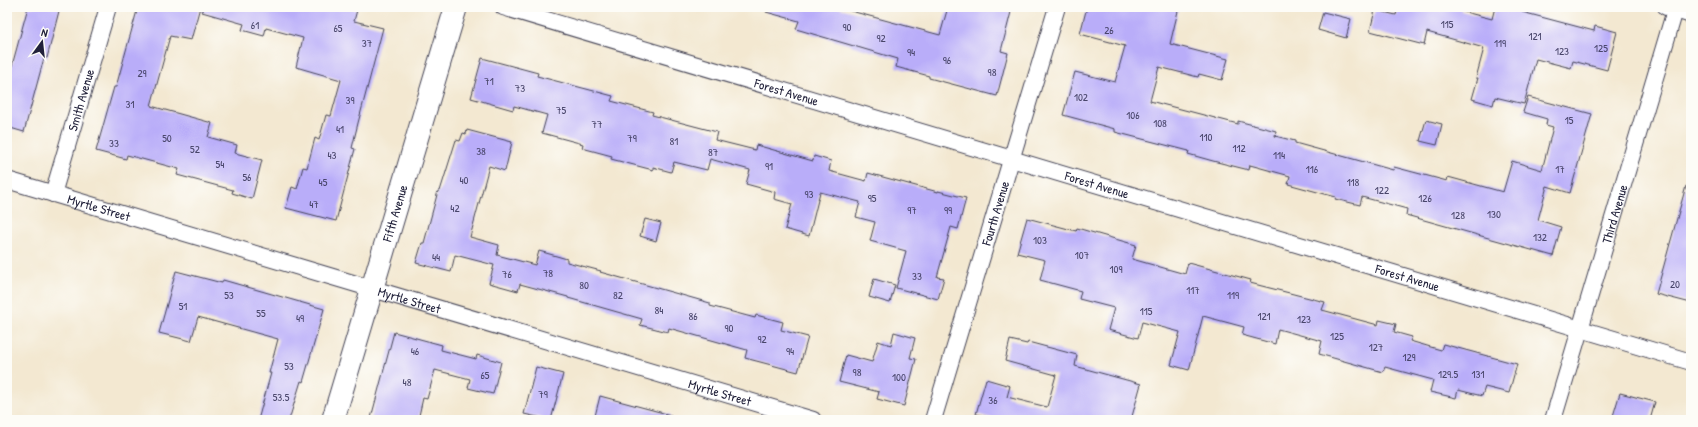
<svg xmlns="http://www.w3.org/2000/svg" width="1698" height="427" viewBox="0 0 1698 427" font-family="'Patrick Hand',sans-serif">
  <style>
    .building { fill: #b9adf9 }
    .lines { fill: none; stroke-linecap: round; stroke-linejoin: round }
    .street-casing { stroke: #414052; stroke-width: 18 }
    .secondary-casing { stroke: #414052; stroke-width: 24 }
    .street { stroke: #fff; stroke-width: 16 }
    .secondary { stroke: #fff; stroke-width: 22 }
    .labels { text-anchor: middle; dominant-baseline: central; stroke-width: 3; stroke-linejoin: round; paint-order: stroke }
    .number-label { font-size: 11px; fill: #48456a }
    .street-label { font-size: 13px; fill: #22223b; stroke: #fdfcf7 }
  </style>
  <rect width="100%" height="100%" fill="#fdfcf7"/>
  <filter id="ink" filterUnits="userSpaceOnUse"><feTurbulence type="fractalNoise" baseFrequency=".025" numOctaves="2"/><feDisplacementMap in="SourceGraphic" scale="8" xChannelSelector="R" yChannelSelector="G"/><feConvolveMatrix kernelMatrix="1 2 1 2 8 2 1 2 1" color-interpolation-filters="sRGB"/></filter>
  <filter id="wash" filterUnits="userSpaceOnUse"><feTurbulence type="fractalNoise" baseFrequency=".012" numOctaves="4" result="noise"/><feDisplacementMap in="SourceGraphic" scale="16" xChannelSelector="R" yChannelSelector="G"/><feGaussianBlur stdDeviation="0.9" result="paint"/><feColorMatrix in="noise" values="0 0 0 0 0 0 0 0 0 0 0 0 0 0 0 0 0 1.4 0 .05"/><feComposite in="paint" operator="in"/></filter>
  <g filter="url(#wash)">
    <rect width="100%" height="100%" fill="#f3e8d1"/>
    <g id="blocks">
      <g class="building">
        <polygon points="28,7 60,7 47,58 44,58 24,132 7,127 7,84"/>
        <polygon points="138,7 200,7 191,40 170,36 151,106 212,123 208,137 237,145 235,153 262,160 252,199 232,193 233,190 177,175 179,169 127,155 126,159 96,151 114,87 116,87"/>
        <polygon points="203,7 346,7 357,10 354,21 383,28 358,123 352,148 355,149 336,221 286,208 292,187 297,189 303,167 307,168 315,138 319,140 326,115 331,116 341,80 296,67 303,38 266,28 264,36 242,30 244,24 202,12"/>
        <polygon points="767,7 836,7 940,35 948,7 994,7 1011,12 1001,51 1008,53 997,96 929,78 929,76 896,67 898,59 796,29 799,21 766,12"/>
        <polygon points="1087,7 1179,7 1170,44 1228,59 1222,80 1199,74 1198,77 1159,67 1150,101 1238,124 1238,121 1276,131 1275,136 1295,141 1295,143 1393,170 1394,167 1447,181 1448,177 1503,192 1512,161 1542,170 1553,127 1546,125 1547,119 1523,112 1528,97 1592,114 1570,193 1547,186 1538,220 1561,227 1553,256 1406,215 1407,209 1362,197 1360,205 1335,199 1336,197 1288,184 1290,176 1250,165 1249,170 1213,161 1188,154 1189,151 1115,132 1115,129 1063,115 1075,72 1115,82 1125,46 1080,34"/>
        <polygon points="1398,7 1462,7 1461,11 1492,19 1495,7 1524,7 1522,12 1594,31 1595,26 1617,32 1607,70 1573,61 1571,68 1536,59 1524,104 1495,97 1493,105 1472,99 1478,78 1476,78 1484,48 1427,32 1424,45 1370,31 1375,10 1396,15"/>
        <polygon points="1323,12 1351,19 1346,38 1318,30"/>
        <polygon points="482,58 538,73 537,76 613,96 611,101 653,112 652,115 717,132 715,140 755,150 756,145 813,161 814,156 831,161 829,171 866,181 868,173 938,192 938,191 966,198 958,229 951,227 937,277 944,278 938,299 896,288 906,251 870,241 875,222 856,217 860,202 820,192 809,236 785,229 792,204 774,199 775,192 746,184 750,170 710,159 707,170 674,162 671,172 653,167 653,170 611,159 612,156 582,148 583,144 542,133 547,115 514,106 513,110 471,98"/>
        <polygon points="1426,120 1442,124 1437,145 1420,141"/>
        <polygon points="467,130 512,142 505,171 489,166 470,237 499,245 497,255 535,265 539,251 567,259 567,262 601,271 600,272 710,303 710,306 755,318 756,315 783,322 781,330 808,337 798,372 745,358 747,350 669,328 668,332 640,325 642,319 568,298 568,297 520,284 518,291 489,283 494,265 455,255 451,272 416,263 422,243 424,243 438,191 440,191 456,140 460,141 463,133 466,134"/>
        <polygon points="1686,186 1691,187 1691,303 1656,294"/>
        <polygon points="1027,218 1076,231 1077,228 1136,245 1132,259 1185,274 1188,263 1251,280 1250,283 1325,302 1322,310 1378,325 1379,320 1396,324 1394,332 1412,337 1410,341 1441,350 1443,344 1517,364 1509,393 1485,387 1482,396 1458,390 1456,398 1430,392 1433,380 1385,367 1383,372 1319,354 1322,341 1278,329 1275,344 1242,335 1244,327 1203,316 1189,370 1171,365 1180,332 1142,322 1138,338 1108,330 1114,308 1079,299 1081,291 1040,280 1045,260 1017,253"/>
        <polygon points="645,219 661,223 656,241 640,236"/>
        <polygon points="176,271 222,283 223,280 324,309 303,382 301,381 289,420 258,420 271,373 269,373 278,339 198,317 191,341 159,333"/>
        <polygon points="874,279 895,285 890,303 869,297"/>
        <polygon points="394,332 442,345 441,350 476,359 477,355 501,362 493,394 468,388 470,379 435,370 427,399 423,398 418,420 380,420 371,418"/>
        <polygon points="894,332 915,338 910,358 916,359 904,406 877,399 879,392 839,382 846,355 872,362 878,341 891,345"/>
        <polygon points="1010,340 1027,344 1028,342 1077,355 1075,366 1141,384 1131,420 999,420 976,414 986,379 1010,386 1007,397 1047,407 1056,375 1005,361"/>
        <polygon points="536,367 563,374 551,420 524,414"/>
        <polygon points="1620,393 1655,402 1650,420 1629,420 1613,416"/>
        <polygon points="600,396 671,415 670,420 594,420"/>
      </g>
    </g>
  </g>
  <g filter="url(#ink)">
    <use href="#blocks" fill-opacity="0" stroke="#414052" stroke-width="1"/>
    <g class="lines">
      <defs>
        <g id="street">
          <path id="s1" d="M503,7L1691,362"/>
          <polyline points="1666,7 1691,15"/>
          <path id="s2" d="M7,180L813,420"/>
          <path id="s3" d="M53,194L108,7"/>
          <path id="s4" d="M933,420L1057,7"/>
          <path id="s5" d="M1553,420L1676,7"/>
        </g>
        <g id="secondary">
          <path id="s6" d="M333,420L456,7"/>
        </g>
      </defs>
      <use href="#street" class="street-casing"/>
      <use href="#secondary" class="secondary-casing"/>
      <use href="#street" class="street"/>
      <use href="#secondary" class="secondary"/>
    </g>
  </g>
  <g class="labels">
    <g class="number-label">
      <text x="1447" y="24">115</text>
      <text x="255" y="25">61</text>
      <text x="847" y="27">90</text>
      <text x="338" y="28">65</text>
      <text x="1109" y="30">26</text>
      <text x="1535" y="36">121</text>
      <text x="881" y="38">92</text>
      <text x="367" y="43">37</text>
      <text x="1500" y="43">119</text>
      <text x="1601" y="48">125</text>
      <text x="1562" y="51">123</text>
      <text x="911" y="52">94</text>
      <text x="947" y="60">96</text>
      <text x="992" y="72">98</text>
      <text x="142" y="73">29</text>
      <text x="489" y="81">71</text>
      <text x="520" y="88">73</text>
      <text x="1081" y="97">102</text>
      <text x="350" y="100">39</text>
      <text x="130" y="104">31</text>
      <text x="561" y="110">75</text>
      <text x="1133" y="115">106</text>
      <text x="1569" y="120">15</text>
      <text x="1160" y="123">108</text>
      <text x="597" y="124">77</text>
      <text x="340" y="129">41</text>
      <text x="1206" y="137">110</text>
      <text x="167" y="138">50</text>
      <text x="632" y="138">79</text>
      <text x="674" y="141">81</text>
      <text x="114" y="143">33</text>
      <text x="1239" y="148">112</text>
      <text x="195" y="149">52</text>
      <text x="481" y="151">38</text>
      <text x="713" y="152">87</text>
      <text x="332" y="155">43</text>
      <text x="1279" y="155">114</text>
      <text x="220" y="164">54</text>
      <text x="769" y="166">91</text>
      <text x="1312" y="169">116</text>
      <text x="1560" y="169">17</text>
      <text x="247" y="177">56</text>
      <text x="464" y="180">40</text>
      <text x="323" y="182">45</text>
      <text x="1353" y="182">118</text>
      <text x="1382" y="190">122</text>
      <text x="809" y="194">93</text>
      <text x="872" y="198">95</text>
      <text x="1425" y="198">126</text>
      <text x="314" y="204">47</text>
      <text x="455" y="208">42</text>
      <text x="912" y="210">97</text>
      <text x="948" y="210">99</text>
      <text x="1494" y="214">130</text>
      <text x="1458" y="215">128</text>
      <text x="1540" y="237">132</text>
      <text x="1040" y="240">103</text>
      <text x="1082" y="255">107</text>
      <text x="436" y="257">44</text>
      <text x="1116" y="269">109</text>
      <text x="548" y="273">78</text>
      <text x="507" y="274">76</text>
      <text x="917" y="276">33</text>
      <text x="1675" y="284">20</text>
      <text x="584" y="285">80</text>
      <text x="1193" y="290">117</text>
      <text x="229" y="295">53</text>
      <text x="618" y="295">82</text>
      <text x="1233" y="295">119</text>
      <text x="183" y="306">51</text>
      <text x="659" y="310">84</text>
      <text x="1146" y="311">115</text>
      <text x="261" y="313">55</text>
      <text x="693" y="316">86</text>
      <text x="1264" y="316">121</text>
      <text x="300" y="318">49</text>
      <text x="1304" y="319">123</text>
      <text x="729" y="328">90</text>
      <text x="1337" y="336">125</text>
      <text x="762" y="339">92</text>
      <text x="1376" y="347">127</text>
      <text x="415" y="351">46</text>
      <text x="790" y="351">94</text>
      <text x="1409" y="357">129</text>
      <text x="289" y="366">53</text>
      <text x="857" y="372">98</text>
      <text x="1448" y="374">129.5</text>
      <text x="1478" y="374">131</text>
      <text x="485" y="375">65</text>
      <text x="899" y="377">100</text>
      <text x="407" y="382">48</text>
      <text x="543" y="394">79</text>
      <text x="281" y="397">53.5</text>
      <text x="993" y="400">36</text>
    </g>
    <g class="street-label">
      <text stroke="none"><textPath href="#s1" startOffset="296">Forest Avenue</textPath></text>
      <text stroke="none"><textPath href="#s3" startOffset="98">Smith Avenue</textPath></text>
      <text stroke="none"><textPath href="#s1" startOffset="620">Forest Avenue</textPath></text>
      <text stroke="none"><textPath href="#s2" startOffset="96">Myrtle Street</textPath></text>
      <text stroke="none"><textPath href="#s5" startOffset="215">Third Avenue</textPath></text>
      <text stroke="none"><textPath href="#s6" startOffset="216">Fifth Avenue</textPath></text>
      <text stroke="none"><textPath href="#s4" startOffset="216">Fourth Avenue</textPath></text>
      <text stroke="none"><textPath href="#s1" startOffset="944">Forest Avenue</textPath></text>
      <text stroke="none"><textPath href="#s2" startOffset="420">Myrtle Street</textPath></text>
      <text stroke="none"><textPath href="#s2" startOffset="744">Myrtle Street</textPath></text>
    </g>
  </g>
  <rect width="1698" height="427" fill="none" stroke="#fdfcf7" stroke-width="24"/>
  <g transform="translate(42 42) rotate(15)" stroke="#fdfcf7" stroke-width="3" paint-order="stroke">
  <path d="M0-3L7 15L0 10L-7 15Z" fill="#22223b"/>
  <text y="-6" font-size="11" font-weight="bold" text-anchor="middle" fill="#22223b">N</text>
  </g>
</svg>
